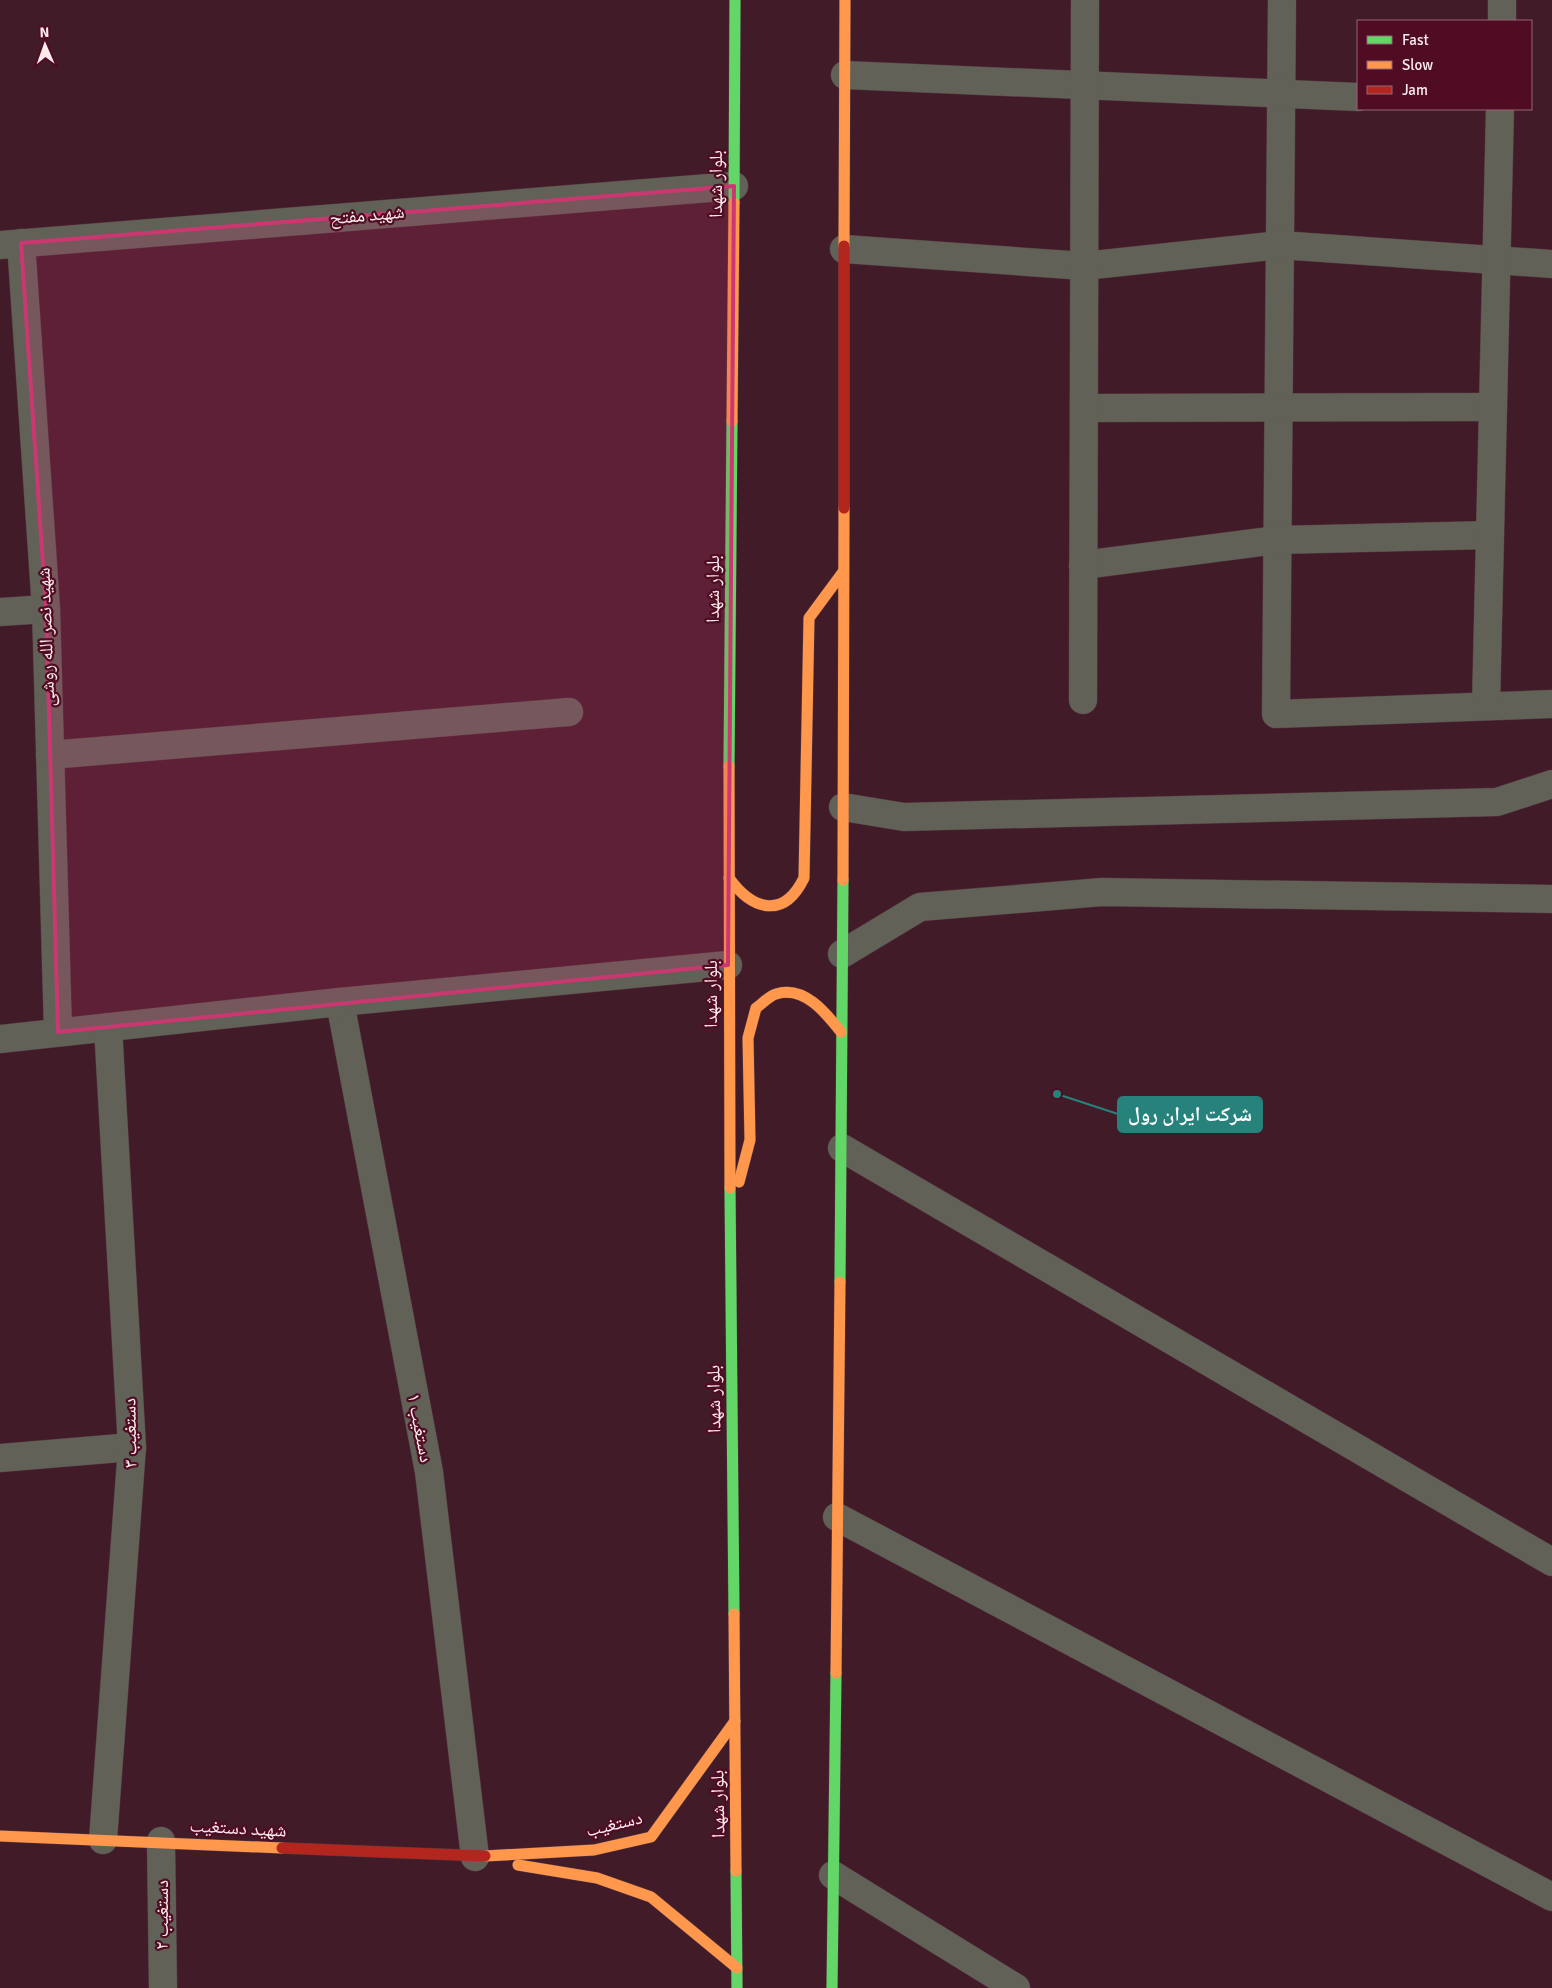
<svg xmlns="http://www.w3.org/2000/svg" width="1552" height="1988" viewBox="0 0 1552 1988" font-family="Signika,'Noto Naskh Arabic',sans-serif">
  <style>
    .lines { fill: none; stroke-linecap: round; stroke-linejoin: round }
    .street-casing { stroke: #543741; stroke-width: 29 }
    .fast-casing { stroke: #543741; stroke-width: 12 }
    .slow-casing { stroke: #543741; stroke-width: 12 }
    .jam-casing { stroke: #543741; stroke-width: 12 }
    .street { stroke: #616157; stroke-width: 28 }
    .fast { stroke: #63d668; stroke-width: 11 }
    .slow { stroke: #ff974d; stroke-width: 11 }
    .jam { stroke: #b3261e; stroke-width: 11 }
    .marked { fill: #cb3871; fill-opacity: 0.2; stroke: #cb3871; stroke-width: 4; stroke-linejoin: round }
    .labels { text-anchor: middle; dominant-baseline: central; stroke-width: 4.5; stroke-linejoin: round; paint-order: stroke }
    .street-label { font-size: 19px; fill: #fceaed; stroke: #500c23 }
    .leader { fill: none; stroke: #27827b; stroke-width: 2 }
    .callout-dot { fill: #27827b; stroke: #500c23; stroke-width: 2 }
    .callout { fill: #27827b; stroke: #27827b; stroke-width: 2 }
    .callout-label { font-size: 20px; text-anchor: middle; font-weight: bold; fill: #fff }
  </style>
  <rect width="100%" height="100%" fill="#411b28"/>
  <g class="lines">
    <defs>
      <g id="street">
        <polyline points="1282,0 1276,714 1552,704"/>
        <polyline points="1502,21 1502,0"/>
        <polyline points="845,75 1358,97"/>
        <polyline points="21,243 46,609 58,1032"/>
        <polyline points="0,245 734,186"/>
        <polyline points="844,249 1084,266 1280,245 1552,264"/>
        <polyline points="1084,408 1493,407"/>
        <polyline points="1083,565 1277,540 1490,535"/>
        <polyline points="0,612 46,609"/>
        <polyline points="1083,700 1085,0"/>
        <polyline points="1486,706 1500,109"/>
        <polyline points="50,755 569,712"/>
        <polyline points="843,807 904,817 1497,802 1552,784"/>
        <polyline points="842,954 920,907 1102,892 1552,899"/>
        <polyline points="340,1002 429,1472 475,1857"/>
        <polyline points="0,1039 340,1002 728,965"/>
        <polyline points="842,1148 1552,1562"/>
        <polyline points="0,1458 132,1447"/>
        <polyline points="837,1517 1552,1897"/>
        <polyline points="103,1840 132,1447 108,1027"/>
        <polyline points="161,1841 163,1988"/>
        <polyline points="833,1875 1016,1988"/>
      </g>
      <g id="fast">
        <polyline points="734,203 735,0"/>
        <polyline points="729,766 732,421"/>
        <polyline points="730,1188 734,1614"/>
        <polyline points="840,1282 843,880"/>
        <polyline points="736,1871 737,1988"/>
        <polyline points="832,1988 836,1673"/>
      </g>
      <g id="slow">
        <polyline points="844,246 845,0"/>
        <polyline points="732,421 734,203"/>
        <polyline points="729,766 730,1188"/>
        <path d="M729,878C753,911 784,919 804,878L809,618L843,572"/>
        <polyline points="843,880 844,508"/>
        <path d="M739,1182L750,1140L748,1038L756,1008C762,1004 769,996 776,994C804,985 826,1013 841,1032"/>
        <polyline points="734,1614 736,1871"/>
        <polyline points="836,1673 840,1282"/>
        <polyline points="0,1836 282,1848"/>
        <polyline points="485,1856 594,1850 651,1837 735,1721"/>
        <polyline points="518,1865 597,1878 651,1897 737,1968"/>
      </g>
      <g id="jam">
        <polyline points="844,508 844,246"/>
        <polyline points="282,1848 485,1856"/>
      </g>
    </defs>
    <use href="#street" class="street-casing"/>
    <use href="#fast" class="fast-casing"/>
    <use href="#slow" class="slow-casing"/>
    <use href="#jam" class="jam-casing"/>
    <use href="#street" class="street"/>
    <use href="#fast" class="fast"/>
    <use href="#slow" class="slow"/>
    <use href="#jam" class="jam"/>
  </g>
  <path class="marked" d="M734,186L728,965L58,1032L46,609L21,243Z"/>
  <g class="labels">
    <g class="street-label">
      <text transform="translate(716 184) rotate(-90)">بلوار شهدا</text>
      <text transform="translate(367 215) rotate(-5)">شهید مفتح</text>
      <text transform="translate(713 589) rotate(-90)">بلوار شهدا</text>
      <text transform="translate(46 637) rotate(-92)">شهید نصر الله روشی</text>
      <text transform="translate(711 994) rotate(-90)">بلوار شهدا</text>
      <text transform="translate(714 1399) rotate(-91)">بلوار شهدا</text>
      <text transform="translate(420 1428) rotate(79)">دستغیب ۱</text>
      <text transform="translate(130 1433) rotate(-91)">دستغیب ۳</text>
      <text transform="translate(718 1804) rotate(-91)">بلوار شهدا</text>
      <text transform="translate(614 1824) rotate(-14)">دستغیب</text>
      <text transform="translate(238 1828) rotate(3)">شهید دستغیب</text>
      <text transform="translate(162 1915) rotate(-90)">دستغیب ۲</text>
    </g>
  </g>
  <path class="leader" d="M1057 1094L1118 1114"/>
  <circle class="callout-dot" cx="1057" cy="1094" r="5"/>
  <rect class="callout" x="1118" y="1097" width="144" height="35" rx="5"/>
  <g class="callout-label">
    <text x="1190" y="1121">شرکت ایران رول</text>
  </g>
  <rect x="1357" y="20" width="175" height="90" fill="#500c23" stroke="#956574"/>
  <rect x="1367" y="36" width="25" height="8" fill="#63d668" stroke="#956574"/>
  <text x="1402" y="45" font-size="15" fill="#fceaed">Fast</text>
  <rect x="1367" y="61" width="25" height="8" fill="#ff974d" stroke="#956574"/>
  <text x="1402" y="70" font-size="15" fill="#fceaed">Slow</text>
  <rect x="1367" y="86" width="25" height="8" fill="#b3261e" stroke="#956574"/>
  <text x="1402" y="95" font-size="15" fill="#fceaed">Jam</text>
  <g transform="translate(45 45) rotate(358)" stroke="#500c23" stroke-width="4" paint-order="stroke">
  <path d="M0-4L9 19L0 12L-9 19Z" fill="#fceaed"/>
  <text y="-8" font-size="14" font-weight="bold" text-anchor="middle" fill="#fceaed">N</text>
  </g>
</svg>
